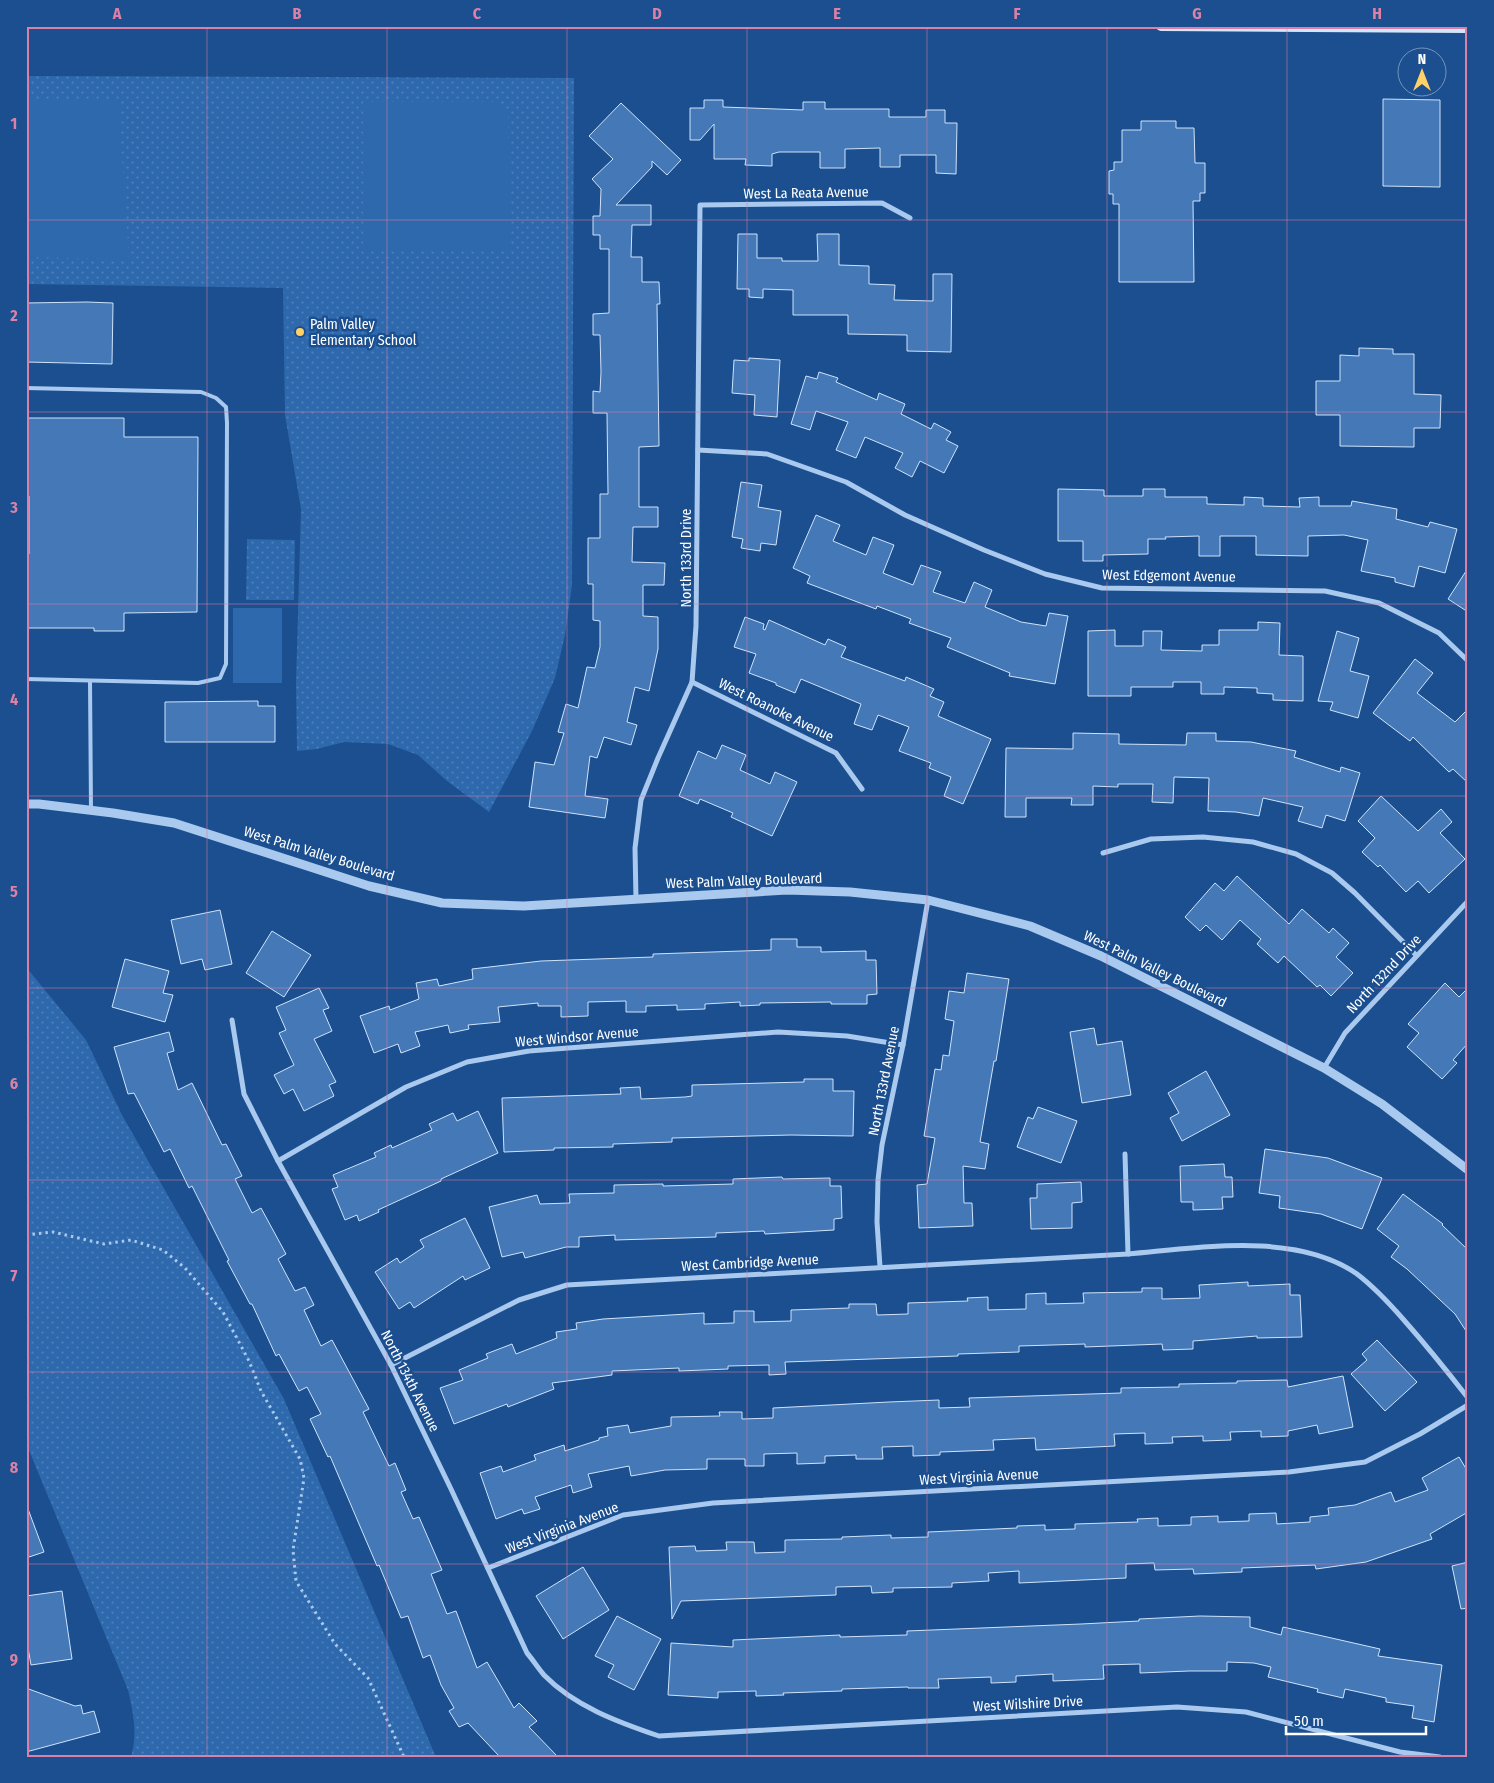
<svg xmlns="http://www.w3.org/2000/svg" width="1494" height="1783" viewBox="0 0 1494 1783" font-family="'Fira Sans Condensed',sans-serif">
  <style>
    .grass { fill: url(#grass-dots) }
    .garden { fill: #2e69ad }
    .building { fill: #4478b7; stroke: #cfe3fa }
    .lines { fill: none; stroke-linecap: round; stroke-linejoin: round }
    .path { stroke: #a9c9ee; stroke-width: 3; stroke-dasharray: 2.5 4; stroke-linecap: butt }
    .service { stroke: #a9c9ee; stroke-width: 4 }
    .minor { stroke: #a9c9ee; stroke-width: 5 }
    .tertiary { stroke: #a9c9ee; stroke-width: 9 }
    .secondary { stroke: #d6e6fa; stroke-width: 10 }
    .grid { fill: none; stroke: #dd80a5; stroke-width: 1; stroke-opacity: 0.55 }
    .poi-dot { fill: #ffd166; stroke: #1b4f8f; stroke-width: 2 }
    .labels { text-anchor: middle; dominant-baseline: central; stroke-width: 5; stroke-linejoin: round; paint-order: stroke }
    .street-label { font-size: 14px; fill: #fff; stroke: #1b4f8f }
    .poi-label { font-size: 14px; fill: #fff; stroke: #1b4f8f; text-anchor: start }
    .neatline { fill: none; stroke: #dd80a5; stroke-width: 2 }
    .grid-label { font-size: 16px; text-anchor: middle; font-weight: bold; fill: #dd80a5 }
  </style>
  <defs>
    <pattern id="grass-dots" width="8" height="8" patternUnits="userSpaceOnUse" patternTransform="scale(1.25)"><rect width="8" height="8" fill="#2e69ad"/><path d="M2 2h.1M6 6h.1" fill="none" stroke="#4d80b9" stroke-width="1.8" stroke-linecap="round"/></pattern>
  </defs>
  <rect width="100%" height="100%" fill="#1b4f8f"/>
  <g class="grass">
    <polygon points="26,76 574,78 572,585 565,635 555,678 532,731 489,812 447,781 418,755 388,744 344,742 317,749 297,751 296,683 301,509 285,415 283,288 26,284"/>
    <polygon points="247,539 295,540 294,600 246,600"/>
    <path d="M26,967L86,1040L122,1115L284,1399L436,1757H131C138,1734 133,1712 128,1690L26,1443Z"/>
  </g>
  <g class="garden">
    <polygon points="26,99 118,99 129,259 26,257"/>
    <polygon points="363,102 496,102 508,113 510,251 363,250"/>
    <rect x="233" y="608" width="49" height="75"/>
  </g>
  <g class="building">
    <polygon points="1383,99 1440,100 1440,187 1383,186"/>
    <polygon points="704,100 723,100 723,107 803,110 803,102 825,102 825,109 889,109 889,117 926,117 926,110 945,110 945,123 957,123 956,174 936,173 936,155 900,155 900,167 880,167 880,148 845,149 845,168 820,168 820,152 779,152 772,154 772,166 745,165 746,159 714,159 714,124 700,140 690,140 690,108 704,108"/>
    <polygon points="621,103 681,160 667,175 652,161 652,167 616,205 651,205 651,225 632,225 631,257 642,257 642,282 659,282 660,304 657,304 659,446 639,447 639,507 658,507 658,527 633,527 632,562 665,563 664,585 643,585 643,616 658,617 658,649 649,691 635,687 627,722 637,725 631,745 604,737 597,758 590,756 585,796 608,799 605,818 529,807 535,762 554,765 564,733 558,732 566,704 578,708 587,667 595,668 600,647 600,621 593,620 593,584 588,584 588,538 600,538 600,494 608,494 607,413 593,413 593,391 600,392 601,372 600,335 593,335 593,314 609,313 609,249 600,249 600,235 593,235 593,216 600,216 601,189 592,179 613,159 589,136"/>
    <polygon points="1141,121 1176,121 1176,128 1194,128 1195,163 1205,163 1205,193 1200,193 1200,201 1193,201 1194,282 1119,282 1119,204 1113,204 1113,194 1109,194 1109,171 1114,170 1114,162 1122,162 1122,130 1141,130"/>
    <polygon points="738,234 757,234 757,258 782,258 782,261 818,261 817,234 839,234 839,265 869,266 869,284 895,285 894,300 933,301 933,274 952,274 951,352 907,351 907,335 848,334 848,315 793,315 793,290 763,289 763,298 749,297 749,289 737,289"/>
    <polygon points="87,302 113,303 112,364 26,362 26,303"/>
    <polygon points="1359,348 1393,349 1393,354 1414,354 1414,394 1441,395 1440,428 1414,428 1414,447 1340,446 1340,415 1316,415 1316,381 1340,381 1340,355 1359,356"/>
    <polygon points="749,358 780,360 777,417 754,415 755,395 732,393 734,360 749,361"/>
    <polygon points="819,372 838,378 836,382 877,400 879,393 905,404 901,414 931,429 934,423 951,432 946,440 958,446 944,473 920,461 912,477 895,468 903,453 865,437 856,458 836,450 848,422 816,411 810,430 791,424 806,376 817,379"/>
    <polygon points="26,418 124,418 124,437 198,437 197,612 124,613 124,631 94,631 94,628 26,628 26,554 29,554 29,496 26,496"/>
    <polygon points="741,482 762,485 758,507 781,511 776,545 761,543 760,551 741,548 743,539 732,537"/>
    <polygon points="1058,489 1104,490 1104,496 1143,496 1143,489 1165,489 1165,497 1207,497 1207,504 1244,505 1244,497 1263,498 1263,506 1300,507 1299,498 1319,497 1319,506 1351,506 1352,501 1397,509 1396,519 1428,527 1430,522 1457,529 1445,573 1419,566 1414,587 1395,582 1395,578 1361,571 1368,540 1344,535 1308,536 1308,556 1256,555 1256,536 1220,536 1220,556 1199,556 1199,536 1165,537 1166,539 1148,539 1148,554 1103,555 1103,561 1083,561 1083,541 1058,541"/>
    <polygon points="816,515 840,525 833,541 866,555 873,537 894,545 883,573 913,585 921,565 941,572 933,592 965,603 974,582 992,590 985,607 1021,622 1046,626 1049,613 1068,616 1055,684 1009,676 1010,673 947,647 951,638 909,623 911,619 877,606 876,609 807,583 810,576 793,568"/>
    <polygon points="1468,568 1468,612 1448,599"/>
    <polygon points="745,617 764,624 763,629 765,630 769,620 825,645 828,639 846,647 841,657 905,681 906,677 934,689 930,696 944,702 938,716 991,739 963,804 944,796 951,777 929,768 931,763 899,751 909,727 878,715 872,730 854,724 861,704 801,679 795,693 776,685 776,683 749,673 756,654 734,647"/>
    <polygon points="1258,622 1280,623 1279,655 1303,656 1303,701 1273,700 1273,694 1257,693 1257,688 1224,687 1224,694 1201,694 1201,682 1173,682 1173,687 1131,687 1131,696 1088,696 1088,631 1115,630 1115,646 1143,646 1143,631 1162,631 1161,650 1202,651 1202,645 1219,645 1219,630 1258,630"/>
    <polygon points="1337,631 1359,638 1350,671 1369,676 1358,718 1330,710 1333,702 1318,701"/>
    <polygon points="1415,659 1433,673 1417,693 1455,722 1468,709 1468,783 1453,769 1449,772 1413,737 1410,741 1373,713"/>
    <polygon points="258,701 258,706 275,706 275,742 165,742 165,702"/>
    <polygon points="1073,733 1119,734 1119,744 1186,745 1187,733 1216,733 1216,741 1251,742 1296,751 1294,757 1340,772 1341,767 1360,773 1345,821 1326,815 1322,828 1298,821 1303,807 1263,798 1259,816 1236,812 1208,811 1209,778 1174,777 1173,803 1152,802 1153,784 1118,784 1118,787 1093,786 1093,805 1071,805 1072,798 1026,798 1026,817 1005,817 1006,748 1073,749"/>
    <polygon points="722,745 746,755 740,770 770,784 775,772 797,782 772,836 731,817 733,813 700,799 698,804 679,796 698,751 716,759"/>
    <polygon points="1381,796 1418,831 1441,809 1452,822 1440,833 1465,859 1429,893 1418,881 1406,892 1380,865 1378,867 1362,852 1375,838 1358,821"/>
    <polygon points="1237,876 1289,924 1302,909 1329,933 1333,928 1349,943 1336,957 1353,973 1331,996 1320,985 1317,987 1284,956 1278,963 1257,944 1261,939 1240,920 1222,940 1206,925 1200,931 1185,917 1215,883 1224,891"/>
    <polygon points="220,910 232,964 205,970 202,959 181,964 171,920"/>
    <polygon points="272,931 311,955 284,997 246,973"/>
    <polygon points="771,939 797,939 797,947 821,947 821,952 866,951 866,960 876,960 877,994 867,995 867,1004 831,1004 831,1002 760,1003 760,1005 740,1006 740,1002 705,1004 705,1009 677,1010 677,1005 646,1006 646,1012 626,1012 626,1001 588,1002 588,1016 561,1017 561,1006 538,1006 538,1003 498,1007 500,1022 468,1025 469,1029 450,1033 448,1025 415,1032 420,1046 401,1053 398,1044 374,1053 360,1016 389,1006 390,1010 419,999 416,983 437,979 439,986 473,979 472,969 541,961 653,957 653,954 771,950"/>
    <polygon points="125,959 169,971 163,993 173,995 165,1022 112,1007"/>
    <polygon points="967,973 1009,979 996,1061 994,1061 980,1142 989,1144 985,1169 963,1166 964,1203 972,1203 973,1226 919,1228 917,1185 927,1184 935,1138 924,1136 935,1069 941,1070 943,1055 949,1056 954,1021 945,1019 949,991 964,993"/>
    <polygon points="1445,983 1459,997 1468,988 1468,1043 1453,1060 1457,1063 1442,1079 1407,1047 1419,1033 1408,1024"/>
    <polygon points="319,988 329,1008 323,1010 332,1031 314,1039 336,1082 329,1085 334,1096 304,1111 293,1089 284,1094 274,1075 294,1065 279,1033 286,1030 276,1007"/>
    <polygon points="1094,1028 1097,1045 1122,1041 1131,1095 1082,1103 1070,1032"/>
    <polygon points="169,1032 174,1051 167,1053 178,1090 192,1083 222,1145 226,1144 242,1176 235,1179 252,1213 261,1208 286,1254 278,1259 295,1291 305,1287 314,1305 304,1310 321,1346 332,1340 369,1409 363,1412 389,1466 395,1463 406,1490 401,1492 413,1519 419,1517 442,1570 431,1574 447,1614 456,1611 477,1668 487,1662 514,1708 519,1703 537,1721 529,1727 558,1757 500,1757 468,1723 459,1727 449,1711 454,1708 441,1685 430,1655 423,1658 408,1616 401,1618 379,1565 377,1566 330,1456 328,1457 310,1419 321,1414 307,1387 299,1391 279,1354 276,1356 252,1304 250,1304 227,1261 229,1260 192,1186 189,1188 170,1149 164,1152 134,1093 128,1094 114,1047"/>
    <polygon points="1206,1071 1230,1115 1182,1141 1170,1118 1179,1113 1168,1093"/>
    <polygon points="804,1079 833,1079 833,1091 854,1091 853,1136 791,1135 672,1138 672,1142 613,1144 613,1147 554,1148 554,1150 504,1152 502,1098 621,1094 620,1088 640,1087 641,1099 685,1097 692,1096 692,1085 804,1082"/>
    <polygon points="1038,1107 1077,1121 1061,1163 1017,1147 1028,1117 1033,1119"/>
    <polygon points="478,1111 498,1153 441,1179 441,1181 378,1210 379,1212 359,1221 357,1215 345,1220 332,1189 338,1187 333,1175 376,1157 374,1153 391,1145 392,1148 432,1130 429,1124 453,1113 457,1121"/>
    <polygon points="1265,1149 1328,1158 1382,1178 1362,1229 1321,1214 1279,1208 1280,1196 1259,1193"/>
    <polygon points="1224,1164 1225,1177 1232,1177 1233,1197 1222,1197 1223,1209 1193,1210 1193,1202 1181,1202 1180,1166"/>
    <polygon points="782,1177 783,1179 830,1178 830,1186 841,1186 842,1218 834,1219 834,1230 765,1234 764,1231 716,1233 716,1237 615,1240 615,1235 579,1237 579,1247 566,1247 525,1258 523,1252 502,1257 489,1207 537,1195 540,1204 570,1203 569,1194 614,1193 614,1185 663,1184 663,1186 733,1184 733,1179"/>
    <polygon points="1081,1182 1082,1202 1072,1203 1072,1228 1031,1229 1030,1198 1037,1198 1037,1184"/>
    <polygon points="1403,1194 1443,1224 1442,1225 1468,1250 1468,1334 1455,1314 1407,1269 1391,1257 1399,1246 1377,1229"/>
    <polygon points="465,1218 490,1268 465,1280 463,1276 414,1308 410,1302 399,1309 375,1272 397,1258 400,1263 424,1247 420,1240"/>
    <polygon points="1248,1282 1248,1286 1290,1284 1290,1295 1300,1295 1302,1337 1257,1338 1257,1336 1193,1341 1193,1349 1163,1350 1162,1344 1085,1347 1085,1344 1019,1346 1019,1352 958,1354 958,1356 785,1362 786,1374 769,1375 769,1365 728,1366 728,1369 679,1371 679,1368 612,1371 612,1375 552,1383 554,1389 508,1407 507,1404 454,1424 440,1388 463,1380 459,1370 488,1358 486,1354 512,1344 516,1354 557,1338 556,1332 577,1329 576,1323 603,1319 704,1313 704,1324 734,1323 734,1311 754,1311 754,1322 791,1321 791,1310 849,1308 849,1304 876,1304 877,1315 908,1314 908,1303 968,1301 967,1298 988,1297 988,1310 1026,1309 1026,1294 1046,1293 1046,1304 1084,1303 1083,1293 1142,1292 1142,1288 1162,1288 1162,1299 1200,1298 1199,1285"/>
    <polygon points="1377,1340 1417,1382 1385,1411 1351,1374 1367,1360 1362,1354"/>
    <polygon points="1343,1376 1353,1427 1319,1434 1317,1425 1288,1431 1288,1436 1261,1437 1261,1431 1230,1432 1231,1440 1203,1441 1203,1436 1172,1437 1173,1443 1145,1444 1145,1433 1114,1434 1115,1446 1036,1450 1035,1438 993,1440 994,1450 940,1452 940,1455 913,1456 913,1446 882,1447 883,1459 856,1459 856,1455 825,1456 825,1463 797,1464 797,1453 764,1454 764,1466 745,1466 745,1459 707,1459 707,1469 665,1470 631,1476 629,1466 588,1474 592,1487 573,1493 571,1485 535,1497 540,1509 524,1514 522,1509 496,1519 480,1473 501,1466 503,1472 536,1460 534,1455 564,1445 565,1451 599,1440 599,1438 608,1436 607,1428 628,1425 630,1433 671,1426 671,1417 720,1416 719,1412 742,1412 742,1419 773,1418 773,1408 889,1402 939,1400 939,1408 970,1407 969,1398 1121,1393 1121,1388 1179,1387 1179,1384 1237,1383 1237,1381 1287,1380 1288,1387"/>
    <polygon points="1459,1457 1468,1472 1468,1512 1430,1534 1432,1539 1366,1562 1316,1569 1315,1565 1242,1568 1242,1572 1194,1574 1193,1569 1155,1570 1154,1563 1126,1564 1126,1578 1019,1583 1019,1571 988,1573 989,1581 952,1583 952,1587 893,1588 893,1592 872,1593 871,1586 836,1587 836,1595 681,1601 672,1619 669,1547 695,1546 696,1551 727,1550 726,1542 754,1542 755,1553 785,1552 785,1540 842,1539 842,1537 891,1535 891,1538 928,1537 928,1532 1017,1528 1017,1526 1045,1525 1045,1530 1075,1529 1075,1524 1138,1522 1137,1519 1158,1518 1158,1526 1191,1525 1191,1517 1218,1516 1218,1522 1249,1521 1249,1514 1276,1513 1277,1524 1310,1522 1310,1517 1329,1515 1328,1508 1355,1505 1391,1492 1395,1502 1428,1490 1422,1478"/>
    <polygon points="26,1509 28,1509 44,1552 26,1558"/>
    <polygon points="1468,1562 1468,1608 1461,1609 1452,1566"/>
    <polygon points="583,1567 609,1610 563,1639 536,1596"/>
    <polygon points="62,1591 72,1659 31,1665 26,1636 26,1596"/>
    <polygon points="617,1616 661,1639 634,1690 608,1677 614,1665 595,1656"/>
    <polygon points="1200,1616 1250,1617 1250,1627 1281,1635 1283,1627 1380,1649 1378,1656 1442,1665 1434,1722 1412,1718 1414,1706 1386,1702 1386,1698 1345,1689 1343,1698 1317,1692 1318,1689 1268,1677 1271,1667 1254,1663 1227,1662 1227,1671 1189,1671 1140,1673 1140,1664 1103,1665 1104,1679 1053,1681 1053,1674 1016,1676 1016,1682 991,1683 991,1677 938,1679 939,1688 908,1688 908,1687 842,1689 842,1691 783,1693 784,1695 756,1696 756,1691 718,1692 718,1698 668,1695 671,1643 733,1647 733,1640 840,1635 840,1637 907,1635 907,1631 1081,1624 1139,1621 1139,1619"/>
    <polygon points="26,1688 75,1706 81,1705 83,1714 94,1711 100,1732 26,1752"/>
  </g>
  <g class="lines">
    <polyline class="path" points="26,1235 53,1232 104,1244 131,1240 163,1250 185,1268 223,1312 249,1361 261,1391 300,1459 304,1478 293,1550 296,1581 335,1644 368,1678 404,1757"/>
    <g class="service">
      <polyline points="26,388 201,392 216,398 226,407 227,423 226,664 220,678 198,683 26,679"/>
      <polyline points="90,681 91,810"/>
    </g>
    <g class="minor">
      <polyline points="698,450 767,454 846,482 905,515 984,550 1045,574 1102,588 1325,591 1379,603 1439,633 1468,661"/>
      <polyline points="692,682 836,753 862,789"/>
      <polyline points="1103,853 1151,839 1203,837 1253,842 1296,854 1332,873 1355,893 1416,955"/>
      <polyline points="636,900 635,848 641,800 658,758 692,682 696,626 700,205 882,203 910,218"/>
      <path d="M232,1020L244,1094L278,1161L391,1365L451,1489L527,1653C533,1660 538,1668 544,1675C574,1706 618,1722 659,1736L1177,1707L1246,1712L1400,1752L1440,1757"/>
      <polyline points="1324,1068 1345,1033 1468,901"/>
      <polyline points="1125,1154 1128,1254"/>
      <polyline points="278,1161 406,1087 467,1062 529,1051 778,1032 847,1036 903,1045"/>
      <polyline points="880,1267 877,1222 878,1180 882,1145 903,1045 928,900"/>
      <path d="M391,1365L519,1300L567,1285L1128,1254C1198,1248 1296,1231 1357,1274C1374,1287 1389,1303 1403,1319C1426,1345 1447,1371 1468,1398"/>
      <polyline points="488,1568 623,1515 713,1503 1289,1472 1365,1462 1420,1434 1468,1405"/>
    </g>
    <polyline class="tertiary" points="26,804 39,804 113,813 174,823 369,886 442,903 524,906 787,890 850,892 928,900 1030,926 1101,956 1324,1068 1382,1104 1468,1170"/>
    <polyline class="secondary" points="1161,26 1468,28"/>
  </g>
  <path class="grid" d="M207,26V1757M387,26V1757M567,26V1757M747,26V1757M927,26V1757M1107,26V1757M1287,26V1757M26,220H1468M26,412H1468M26,604H1468M26,796H1468M26,988H1468M26,1180H1468M26,1372H1468M26,1564H1468"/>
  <circle class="poi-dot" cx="300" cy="332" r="5"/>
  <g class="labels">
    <g class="street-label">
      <text transform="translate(806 193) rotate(-1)">West La Reata Avenue</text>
      <text transform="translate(686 558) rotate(-90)">North 133rd Drive</text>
      <text transform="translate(1169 576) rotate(1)">West Edgemont Avenue</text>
      <text transform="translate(776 710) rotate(26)">West Roanoke Avenue</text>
      <text transform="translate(319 854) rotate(17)">West Palm Valley Boulevard</text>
      <text transform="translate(744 881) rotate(-2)">West Palm Valley Boulevard</text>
      <text transform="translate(1155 969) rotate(26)">West Palm Valley Boulevard</text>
      <text transform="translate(1384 974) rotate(-47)">North 132nd Drive</text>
      <text transform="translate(577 1037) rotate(-5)">West Windsor Avenue</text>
      <text transform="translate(884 1081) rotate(-79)">North 133rd Avenue</text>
      <text transform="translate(750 1263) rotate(-3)">West Cambridge Avenue</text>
      <text transform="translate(410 1381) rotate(63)">North 134th Avenue</text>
      <text transform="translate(979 1477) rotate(-3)">West Virginia Avenue</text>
      <text transform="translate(562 1528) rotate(-21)">West Virginia Avenue</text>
      <text transform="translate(1028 1704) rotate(-3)">West Wilshire Drive</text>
    </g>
    <g class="poi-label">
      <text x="310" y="324">Palm Valley<tspan x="310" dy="16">Elementary School</tspan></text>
    </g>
  </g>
  <rect width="1494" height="1783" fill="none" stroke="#1b4f8f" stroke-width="55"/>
  <g transform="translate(1422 72)"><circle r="24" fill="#1b4f8f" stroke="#7695bc"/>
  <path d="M0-4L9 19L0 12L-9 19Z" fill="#ffd166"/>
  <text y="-8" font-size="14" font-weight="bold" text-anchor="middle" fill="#ffffff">N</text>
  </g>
  <path d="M1286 1726v8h140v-8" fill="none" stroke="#ffffff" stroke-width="2.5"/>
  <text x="1294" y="1726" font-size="15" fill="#ffffff" stroke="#1b4f8f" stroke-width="4" paint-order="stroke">50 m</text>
  <rect x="28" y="28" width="1438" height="1728" class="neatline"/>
  <g class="grid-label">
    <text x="117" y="19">A</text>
    <text x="297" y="19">B</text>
    <text x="477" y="19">C</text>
    <text x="657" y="19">D</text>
    <text x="837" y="19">E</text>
    <text x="1017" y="19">F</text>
    <text x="1197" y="19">G</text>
    <text x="1377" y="19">H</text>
    <text x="14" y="129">1</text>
    <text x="14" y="321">2</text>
    <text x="14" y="513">3</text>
    <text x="14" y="705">4</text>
    <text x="14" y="897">5</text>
    <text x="14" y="1089">6</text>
    <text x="14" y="1281">7</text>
    <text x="14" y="1473">8</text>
    <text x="14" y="1665">9</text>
  </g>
</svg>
